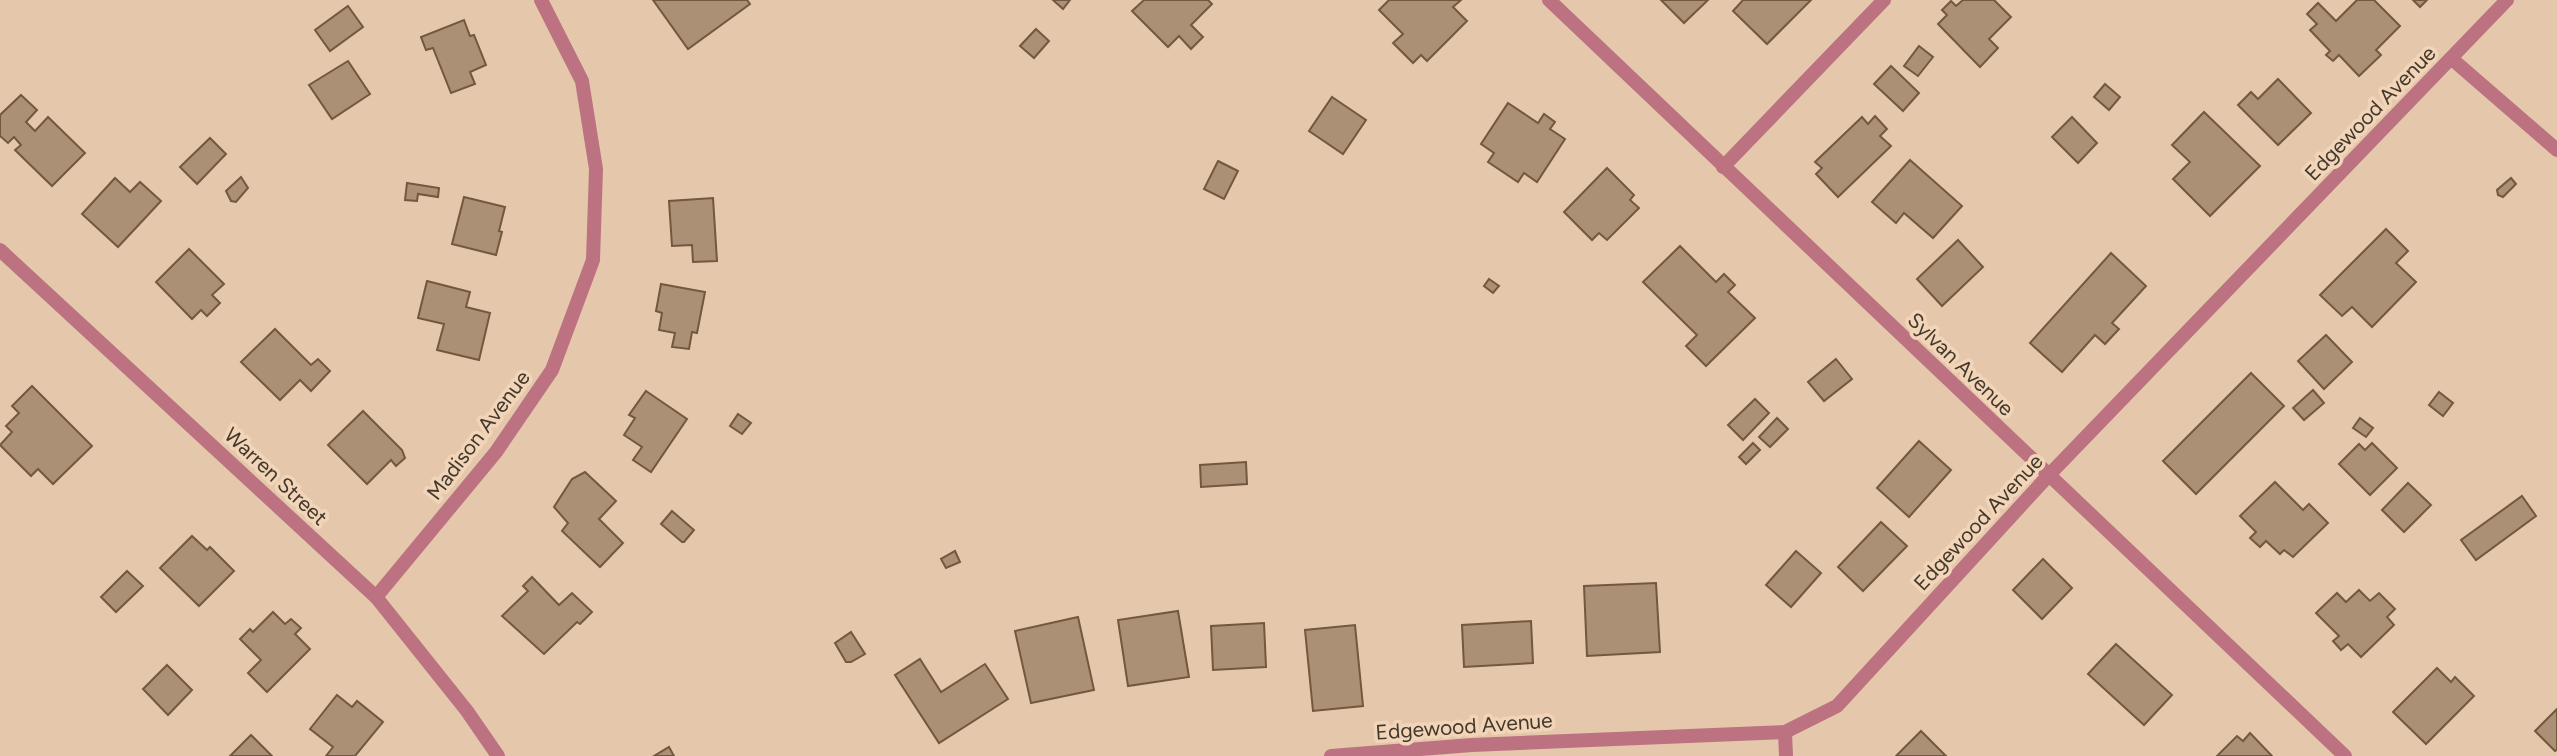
<svg xmlns="http://www.w3.org/2000/svg" width="2557" height="756" viewBox="0 0 2557 756" font-family="Figtree,sans-serif">
  <style>
    .building { fill: #ab9075; stroke: #71583f; stroke-width: 2 }
    .lines { fill: none; stroke-linecap: round; stroke-linejoin: round }
    .minor { stroke: #bc7281; stroke-width: 14 }
    .tertiary { stroke: #bc7281; stroke-width: 14 }
    .labels { text-anchor: middle; dominant-baseline: central; stroke-width: 7; stroke-linejoin: round; paint-order: stroke }
    .street-label { font-size: 21px; fill: #43382c; stroke: #f2d5b8 }
  </style>
  <rect width="100%" height="100%" fill="#e5c8ac"/>
  <g class="building">
    <polygon points="653,0 747,0 750,4 688,49"/>
    <polygon points="1053,0 1070,0 1063,9"/>
    <polygon points="1144,0 1208,0 1212,4 1191,25 1203,37 1191,49 1179,36 1168,47 1132,11"/>
    <polygon points="1389,0 1461,0 1453,7 1467,21 1427,61 1421,55 1413,63 1393,43 1403,34 1379,10"/>
    <polygon points="1661,0 1708,0 1684,23"/>
    <polygon points="1743,0 1811,0 1767,44 1733,11"/>
    <polygon points="1963,0 1994,0 2011,17 1989,39 1998,48 1980,67 1938,24 1947,15 1942,10 1951,1 1956,6"/>
    <polygon points="2357,0 2374,0 2400,26 2376,50 2381,55 2359,76 2339,55 2333,61 2326,55 2330,51 2310,30 2317,24 2307,14 2318,3 2336,21"/>
    <polygon points="2413,0 2427,0 2420,7"/>
    <polygon points="348,6 363,27 330,51 315,30"/>
    <polygon points="464,20 470,36 474,35 486,65 470,72 475,84 451,93 433,48 426,50 421,37"/>
    <polygon points="1036,29 1049,41 1034,58 1020,46"/>
    <polygon points="1919,46 1933,57 1918,76 1904,66"/>
    <polygon points="348,61 370,94 332,119 309,85"/>
    <polygon points="1891,66 1919,93 1903,111 1874,84"/>
    <polygon points="2278,79 2311,113 2278,145 2238,105 2251,92 2258,99"/>
    <polygon points="2105,84 2120,97 2109,110 2094,97"/>
    <polygon points="21,95 37,110 26,122 35,131 48,117 85,153 52,186 15,150 21,145 14,137 8,143 0,136 0,115"/>
    <polygon points="1332,97 1366,120 1343,154 1309,131"/>
    <polygon points="1508,103 1538,123 1544,114 1555,122 1550,129 1565,139 1537,182 1524,173 1518,182 1488,162 1494,153 1481,144"/>
    <polygon points="2204,112 2260,166 2210,216 2173,179 2190,162 2172,145"/>
    <polygon points="1875,116 1887,129 1880,136 1891,146 1838,197 1816,174 1822,168 1815,162 1862,117 1868,124"/>
    <polygon points="2072,117 2097,143 2078,163 2052,137"/>
    <polygon points="210,138 226,154 197,184 180,167"/>
    <polygon points="1910,160 1962,206 1933,238 1904,213 1896,223 1872,202"/>
    <polygon points="1218,161 1238,171 1224,199 1204,189"/>
    <polygon points="1607,168 1634,195 1630,200 1639,208 1607,240 1599,233 1592,240 1564,212"/>
    <polygon points="241,177 248,188 236,202 231,201 226,191"/>
    <polygon points="115,178 130,192 140,182 161,201 118,247 82,214"/>
    <polygon points="2511,178 2516,184 2503,197 2498,195 2497,190"/>
    <polygon points="407,183 439,188 438,197 418,194 417,201 405,200"/>
    <polygon points="464,197 505,207 499,231 502,232 496,255 452,244"/>
    <polygon points="713,198 717,261 693,262 692,245 672,246 669,201"/>
    <polygon points="2386,229 2408,251 2396,263 2416,282 2372,327 2352,307 2342,316 2320,295"/>
    <polygon points="1958,240 1983,267 1942,306 1917,279"/>
    <polygon points="1680,246 1716,282 1724,274 1735,285 1728,292 1755,318 1706,366 1686,346 1697,335 1643,282"/>
    <polygon points="189,249 224,284 212,295 220,303 207,316 201,310 192,319 156,282"/>
    <polygon points="2111,253 2146,286 2112,323 2119,329 2105,344 2095,335 2062,372 2030,343"/>
    <polygon points="1489,279 1499,286 1493,293 1484,286"/>
    <polygon points="427,281 470,292 466,307 490,313 479,360 437,350 444,324 418,318"/>
    <polygon points="661,284 705,292 697,333 692,332 689,349 672,347 675,333 659,330 662,313 656,311"/>
    <polygon points="275,329 311,365 318,359 330,371 311,391 300,380 280,400 241,362"/>
    <polygon points="2326,335 2352,362 2324,389 2298,361"/>
    <polygon points="1836,359 1852,379 1824,401 1808,382"/>
    <polygon points="2251,373 2284,406 2196,494 2163,461"/>
    <polygon points="32,386 92,446 53,484 38,469 31,476 0,445 12,432 6,426 19,413 12,406"/>
    <polygon points="2313,390 2324,403 2304,420 2293,408"/>
    <polygon points="646,391 687,419 651,472 633,460 642,447 624,435 635,418 629,415"/>
    <polygon points="2439,392 2453,403 2443,416 2429,405"/>
    <polygon points="1755,399 1769,413 1743,440 1728,425"/>
    <polygon points="363,411 402,450 405,458 396,466 391,460 367,484 328,445"/>
    <polygon points="738,414 751,423 742,434 730,426"/>
    <polygon points="1777,418 1788,429 1770,447 1759,437"/>
    <polygon points="2360,418 2373,428 2366,437 2353,428"/>
    <polygon points="1919,441 1951,470 1909,517 1877,488"/>
    <polygon points="1753,443 1760,450 1746,464 1739,457"/>
    <polygon points="2372,443 2397,468 2370,495 2339,464 2359,444 2365,450"/>
    <polygon points="1246,462 1247,484 1201,487 1200,465"/>
    <polygon points="585,472 616,501 599,519 623,543 600,567 562,531 568,523 554,507 572,479"/>
    <polygon points="2275,482 2303,510 2309,504 2328,523 2293,557 2284,550 2280,554 2266,541 2260,547 2250,538 2256,532 2240,516"/>
    <polygon points="2408,483 2431,505 2404,532 2382,510"/>
    <polygon points="2522,496 2536,516 2476,560 2461,540"/>
    <polygon points="672,511 694,530 684,542 682,542 661,524"/>
    <polygon points="1881,522 1907,546 1863,591 1838,567"/>
    <polygon points="192,536 207,550 210,547 234,571 199,606 160,568"/>
    <polygon points="955,551 960,562 946,568 941,559"/>
    <polygon points="1796,551 1821,573 1791,607 1766,585"/>
    <polygon points="2043,559 2072,588 2042,619 2013,590"/>
    <polygon points="127,571 143,586 116,612 101,597"/>
    <polygon points="532,577 559,605 572,593 592,612 580,624 577,622 544,654 502,616 528,591 523,586"/>
    <polygon points="1656,583 1660,652 1587,656 1584,586"/>
    <polygon points="2359,590 2370,601 2379,593 2395,609 2387,617 2394,625 2361,657 2348,644 2341,650 2333,641 2339,636 2316,613 2337,593 2346,602"/>
    <polygon points="1178,611 1189,677 1128,686 1118,620"/>
    <polygon points="273,612 285,624 291,619 301,628 295,634 310,649 267,692 248,673 261,660 240,639 250,629 253,632"/>
    <polygon points="1078,617 1094,690 1031,703 1015,631"/>
    <polygon points="1531,621 1533,663 1464,667 1462,625"/>
    <polygon points="1264,623 1266,667 1213,670 1211,626"/>
    <polygon points="1355,625 1363,706 1313,711 1305,630"/>
    <polygon points="851,632 865,654 851,662 846,662 835,643"/>
    <polygon points="2116,644 2172,695 2144,725 2088,674"/>
    <polygon points="920,659 941,692 985,664 1008,699 939,743 895,675"/>
    <polygon points="167,665 192,690 168,715 143,689"/>
    <polygon points="2437,668 2451,682 2455,677 2474,696 2426,744 2393,712"/>
    <polygon points="337,695 352,707 357,701 383,722 355,756 326,756 333,747 310,729"/>
    <polygon points="2557,709 2557,750 2555,751 2535,731"/>
    <polygon points="1921,731 1946,756 1896,756"/>
    <polygon points="2250,733 2272,756 2217,756 2237,736 2243,741"/>
    <polygon points="251,735 272,756 230,756"/>
    <polygon points="669,747 674,756 654,756"/>
  </g>
  <g class="lines">
    <g class="minor">
      <polyline points="2452,59 2557,150"/>
      <polyline points="1723,167 1884,0"/>
      <polyline points="0,250 376,597 467,711 498,756"/>
      <polyline points="376,597 496,452 552,370 593,260 596,169 582,81 541,0"/>
      <polyline points="1785,732 1786,756"/>
    </g>
    <g class="tertiary">
      <polyline points="1549,0 2345,756"/>
      <polyline points="1331,756 1472,745 1785,732 1837,706 2048,476 2507,0"/>
    </g>
  </g>
  <g class="labels">
    <g class="street-label">
      <text transform="translate(2370 113) rotate(-46)">Edgewood Avenue</text>
      <text transform="translate(1961 364) rotate(44)">Sylvan Avenue</text>
      <text transform="translate(478 435) rotate(-53)">Madison Avenue</text>
      <text transform="translate(276 476) rotate(43)">Warren Street</text>
      <text transform="translate(1978 522) rotate(-47)">Edgewood Avenue</text>
      <text transform="translate(1464 726) rotate(-4)">Edgewood Avenue</text>
    </g>
  </g>
</svg>
